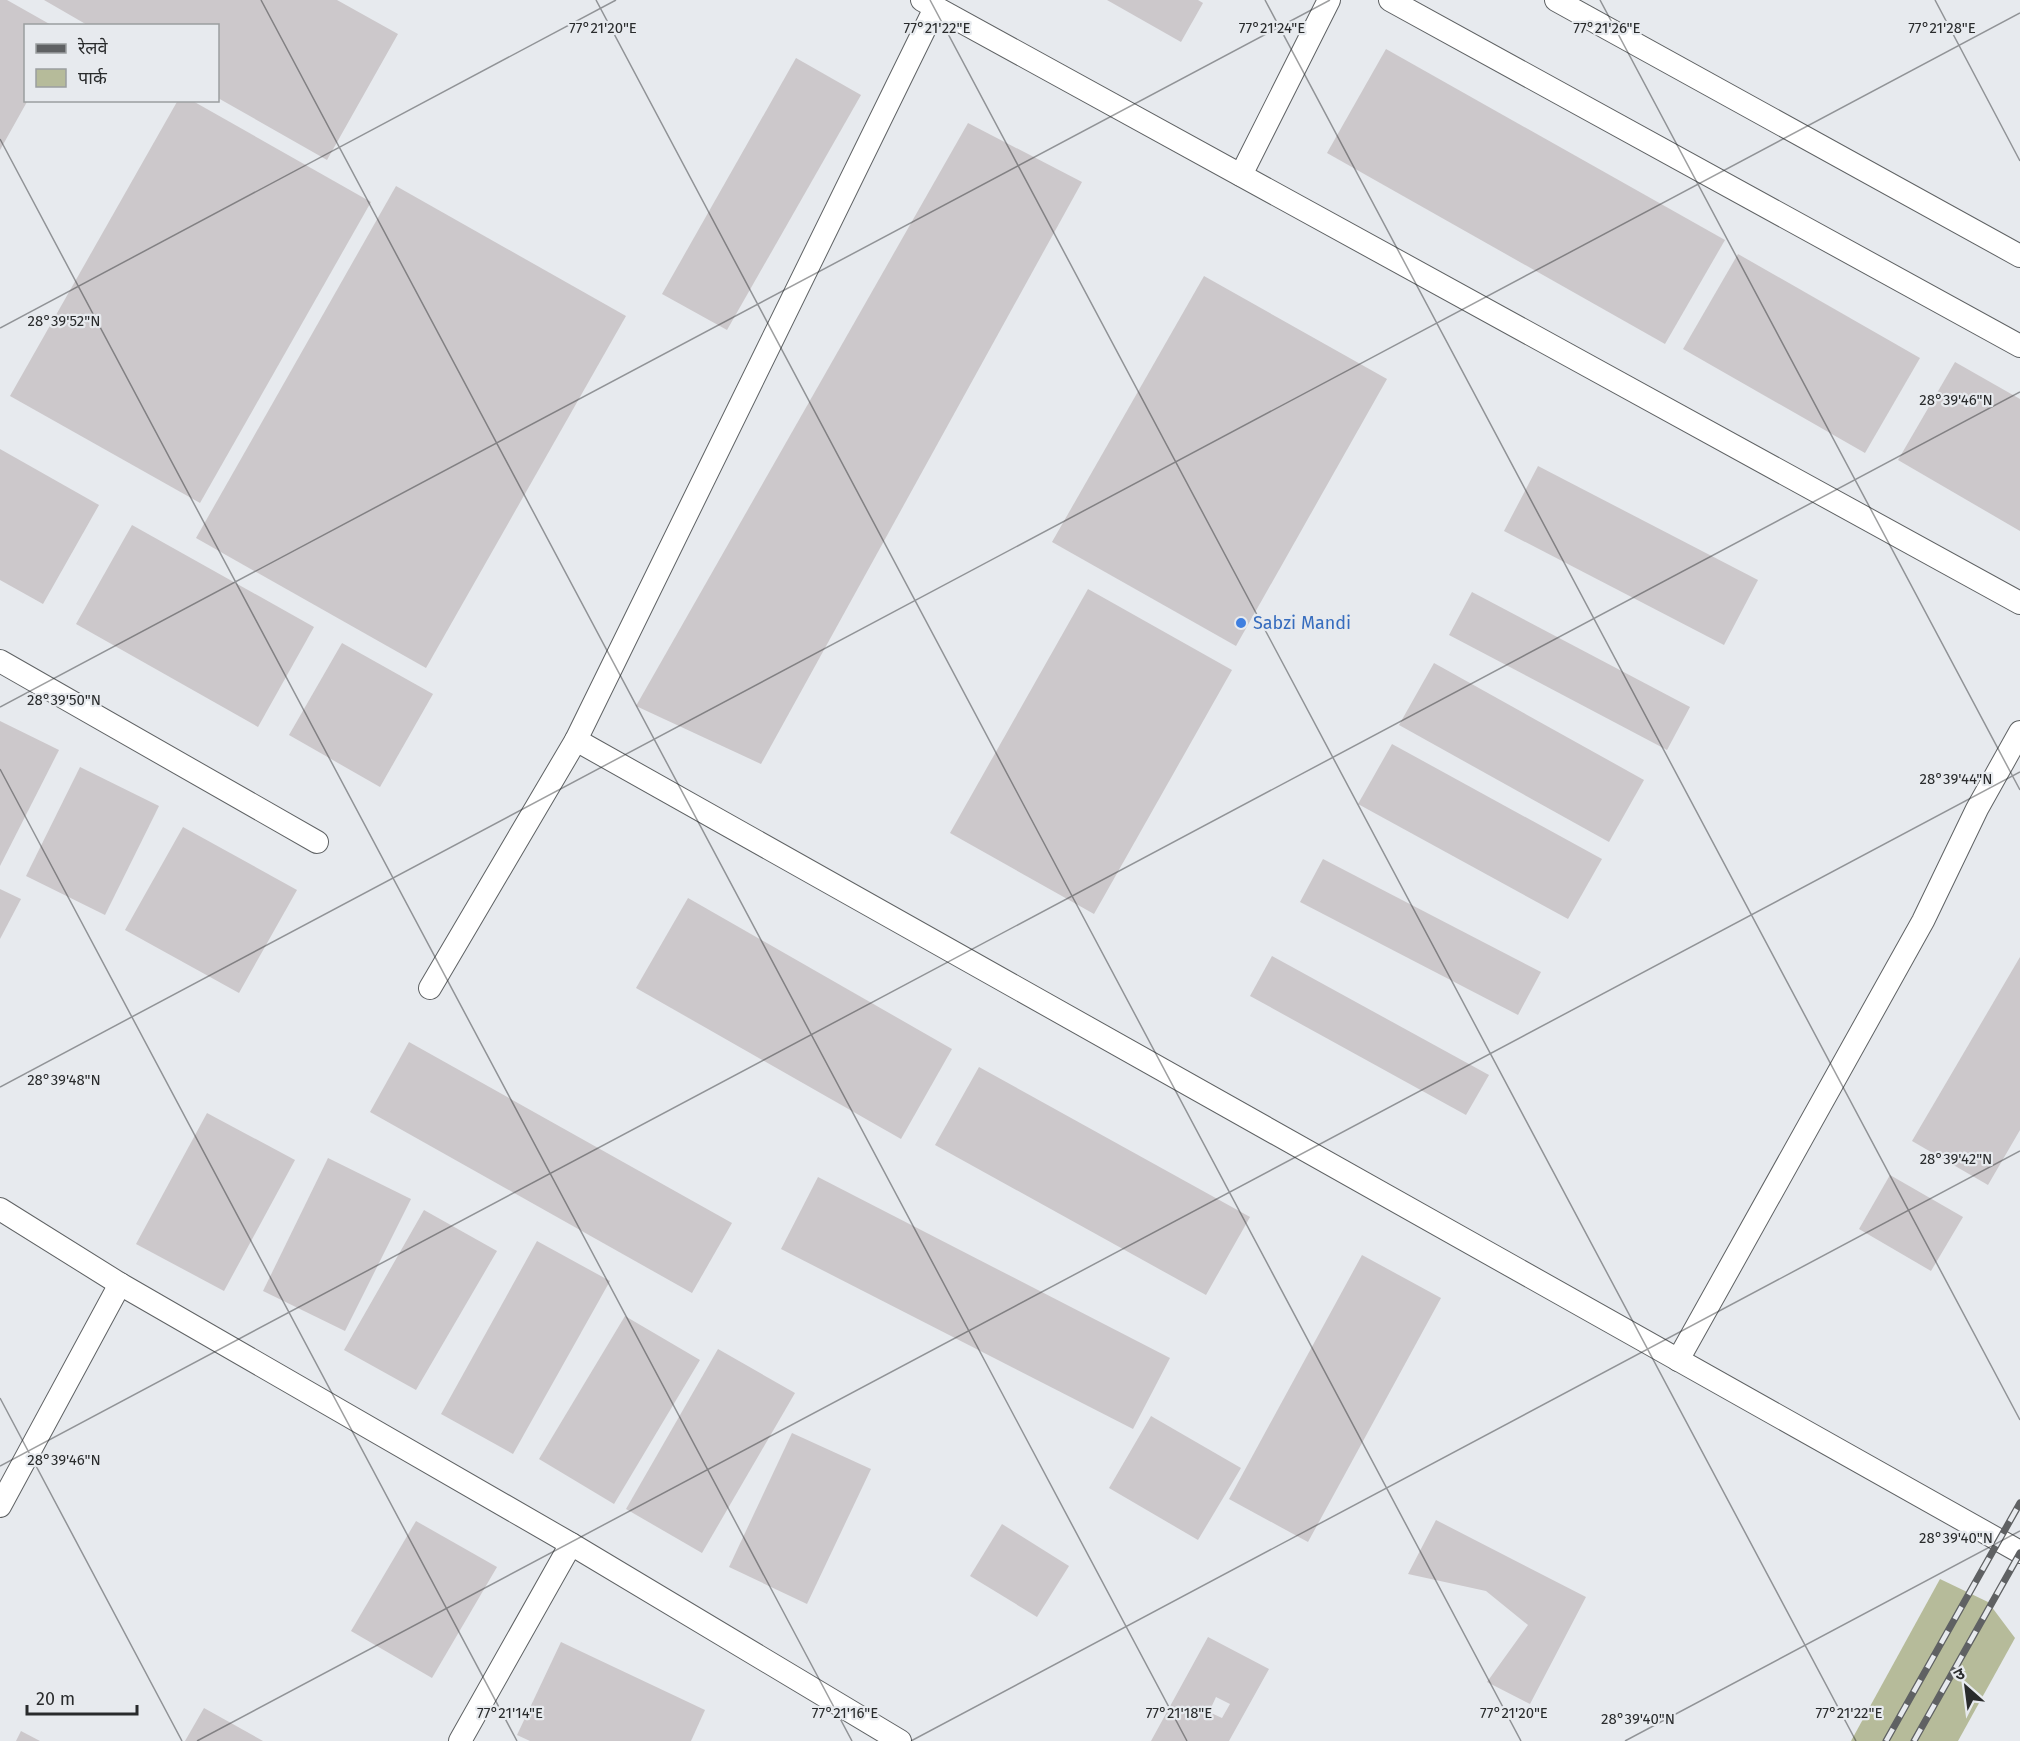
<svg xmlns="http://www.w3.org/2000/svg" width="2020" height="1741" viewBox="0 0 2020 1741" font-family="'Fira Sans','Noto Sans Devanagari',sans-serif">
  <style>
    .green { fill: #b6bb9a }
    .building { fill: #ccc8cb; fill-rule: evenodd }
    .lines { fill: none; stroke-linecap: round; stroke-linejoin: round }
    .service-casing { stroke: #5f6264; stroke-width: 24 }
    .service { stroke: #fff; stroke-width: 22 }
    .rail-casing { stroke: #5f6163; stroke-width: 7 }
    .rail { stroke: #e7eaee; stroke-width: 4.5; stroke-dasharray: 14; stroke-linecap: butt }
    .ticks { fill: none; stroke: #292b2c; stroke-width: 1.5; stroke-opacity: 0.45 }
    .shop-dot { fill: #3f7fe0; stroke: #e7eaee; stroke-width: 2 }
    .labels { text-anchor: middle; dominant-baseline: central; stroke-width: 4.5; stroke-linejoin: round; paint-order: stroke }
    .shop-label { font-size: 18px; fill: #366cbe; stroke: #e7eaee; text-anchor: start }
    .ticks-label { font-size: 15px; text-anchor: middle; fill: #292b2c; stroke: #e7eaee; stroke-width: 4.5; stroke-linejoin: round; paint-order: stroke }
  </style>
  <rect width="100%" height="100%" fill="#e7eaee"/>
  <polygon class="green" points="1940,1579 1988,1602 2015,1638 1958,1741 1851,1741"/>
  <g class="building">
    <polygon points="0,0 7,0 53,26 26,26 26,100 28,100 0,150"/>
    <polygon points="44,0 337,0 398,34 327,160 218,98 218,26 89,26"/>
    <polygon points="1107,0 1198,0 1203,3 1181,42"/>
    <polygon points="1386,49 1725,240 1665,344 1327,153"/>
    <polygon points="796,58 861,95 727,330 662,294"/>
    <polygon points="178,100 191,100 371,202 200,503 10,396"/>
    <polygon points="968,123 1082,182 761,764 636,706"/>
    <polygon points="396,186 626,316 426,668 196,538"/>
    <polygon points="1738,254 1920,358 1865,453 1683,349"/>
    <polygon points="1204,276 1387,379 1236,646 1052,542"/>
    <polygon points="1955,362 2020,399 2020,531 1898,460"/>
    <polygon points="0,449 99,505 43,604 0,580"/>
    <polygon points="1538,466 1758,580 1724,645 1504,531"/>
    <polygon points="132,525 314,627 258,727 76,624"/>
    <polygon points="1088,589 1232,670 1094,914 950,833"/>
    <polygon points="1472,592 1690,707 1667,750 1449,635"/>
    <polygon points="342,643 433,694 380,787 289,735"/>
    <polygon points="1434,663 1644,780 1609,842 1399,725"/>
    <polygon points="0,721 59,750 0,866"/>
    <polygon points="1392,744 1602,859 1568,919 1358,804"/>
    <polygon points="80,767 159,806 105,915 26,876"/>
    <polygon points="183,827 297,890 239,993 125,930"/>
    <polygon points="1323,859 1541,972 1518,1015 1300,902"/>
    <polygon points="0,889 21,899 0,939"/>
    <polygon points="688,898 952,1049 901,1139 636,988"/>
    <polygon points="1272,956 1489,1075 1466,1115 1250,996"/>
    <polygon points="2020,957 2020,1130 1988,1185 1912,1141"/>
    <polygon points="409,1042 732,1223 692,1293 370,1112"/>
    <polygon points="979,1067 1250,1217 1206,1295 935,1145"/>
    <polygon points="207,1113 295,1160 224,1291 136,1244"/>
    <polygon points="328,1158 411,1199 345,1331 263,1291"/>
    <polygon points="1890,1175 1963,1217 1931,1271 1859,1229"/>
    <polygon points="818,1177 1170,1358 1133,1429 781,1249"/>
    <polygon points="424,1210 497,1251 416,1390 344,1350"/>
    <polygon points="537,1241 610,1281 513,1454 441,1414"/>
    <polygon points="1362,1255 1441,1298 1308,1542 1229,1499"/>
    <polygon points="625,1316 700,1360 614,1504 539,1459"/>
    <polygon points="718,1349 795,1393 702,1553 626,1509"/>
    <polygon points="1151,1416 1241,1468 1198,1540 1109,1488"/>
    <polygon points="792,1433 871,1469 807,1604 729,1567"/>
    <polygon points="1436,1520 1586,1597 1530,1704 1487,1682 1528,1625 1486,1591 1408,1574"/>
    <polygon points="416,1521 497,1567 432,1678 351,1631"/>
    <polygon points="1002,1524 1069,1566 1037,1617 970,1576"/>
    <path d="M1208,1637L1269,1669L1229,1741H1151ZM1216,1697L1230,1704L1222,1718L1209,1712Z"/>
    <polygon points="561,1642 705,1710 691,1741 530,1741 517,1735"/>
    <polygon points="204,1708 263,1741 185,1741"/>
    <polygon points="21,1731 40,1741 16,1741"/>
  </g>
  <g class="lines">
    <defs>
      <g id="service">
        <polyline points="922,0 2020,603"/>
        <polyline points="1390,0 2020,346"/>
        <polyline points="1556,0 2020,256"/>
        <polyline points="1241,175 1329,0"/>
        <polyline points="0,661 317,842"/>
        <polyline points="576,740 2020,1552"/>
        <polyline points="430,988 576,740 935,8"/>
        <polyline points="0,1209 120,1284 571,1544 900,1741"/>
        <polyline points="1678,1360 1923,921 1977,809 2020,732"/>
        <polyline points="0,1506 120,1284"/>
        <polyline points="460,1741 571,1544"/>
      </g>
    </defs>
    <use href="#service" class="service-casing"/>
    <use href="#service" class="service"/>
    <defs>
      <g id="rail">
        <polyline points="1886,1741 2020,1503"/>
        <polyline points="1914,1741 2020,1553"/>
      </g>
    </defs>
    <use href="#rail" class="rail-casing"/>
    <use href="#rail" class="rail"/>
  </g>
  <path class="ticks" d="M261,0L1187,1741M596,0L1521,1741M930,0L1856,1741M1265,0L2020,1420M1600,0L2020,790M1935,0L2020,161M0,139L852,1741M0,328L616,0M0,707L1330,0M0,769L517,1741M0,1087L2020,13M0,1398L182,1741M0,1466L2020,392M197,1741L2020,772M911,1741L2020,1151M1625,1741L2020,1531"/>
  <circle class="shop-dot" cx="1241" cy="623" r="6"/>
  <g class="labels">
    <g class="shop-label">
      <text x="1253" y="623">Sabzi Mandi</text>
    </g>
  </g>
  <g class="ticks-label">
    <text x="603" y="33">77°21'20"E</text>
    <text x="937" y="33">77°21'22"E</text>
    <text x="1272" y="33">77°21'24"E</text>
    <text x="1607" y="33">77°21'26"E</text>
    <text x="1942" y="33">77°21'28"E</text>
    <text x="64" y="326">28°39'52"N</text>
    <text x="1956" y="405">28°39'46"N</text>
    <text x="64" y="705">28°39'50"N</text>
    <text x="1956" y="784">28°39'44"N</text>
    <text x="64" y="1085">28°39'48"N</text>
    <text x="1956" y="1164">28°39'42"N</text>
    <text x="64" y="1465">28°39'46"N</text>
    <text x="1956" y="1543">28°39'40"N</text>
    <text x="510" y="1718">77°21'14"E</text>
    <text x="845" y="1718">77°21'16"E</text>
    <text x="1179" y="1718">77°21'18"E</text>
    <text x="1514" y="1718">77°21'20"E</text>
    <text x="1849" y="1718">77°21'22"E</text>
    <text x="1638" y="1724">28°39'40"N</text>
  </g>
  <rect x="24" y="24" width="195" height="78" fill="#e7eaee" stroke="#9b9ea0" stroke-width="1.5"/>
  <rect x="36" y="44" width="30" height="9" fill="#5f6163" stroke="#9b9ea0" stroke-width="1.5"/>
  <text x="78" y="54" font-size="18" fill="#292b2c">रेलवे</text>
  <rect x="36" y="69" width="30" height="18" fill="#b6bb9a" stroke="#9b9ea0" stroke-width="1.5"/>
  <text x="78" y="84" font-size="18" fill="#292b2c">पार्क</text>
  <g transform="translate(1966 1687) rotate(332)" stroke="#e7eaee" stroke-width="4.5" paint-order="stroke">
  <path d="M0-4.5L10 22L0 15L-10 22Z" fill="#292b2c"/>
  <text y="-9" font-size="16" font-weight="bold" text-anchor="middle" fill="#292b2c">उ</text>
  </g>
  <path d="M27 1705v9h110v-9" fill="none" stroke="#292b2c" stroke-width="3"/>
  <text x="36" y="1705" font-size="18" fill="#292b2c" stroke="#e7eaee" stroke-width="4.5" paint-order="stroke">20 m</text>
</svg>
